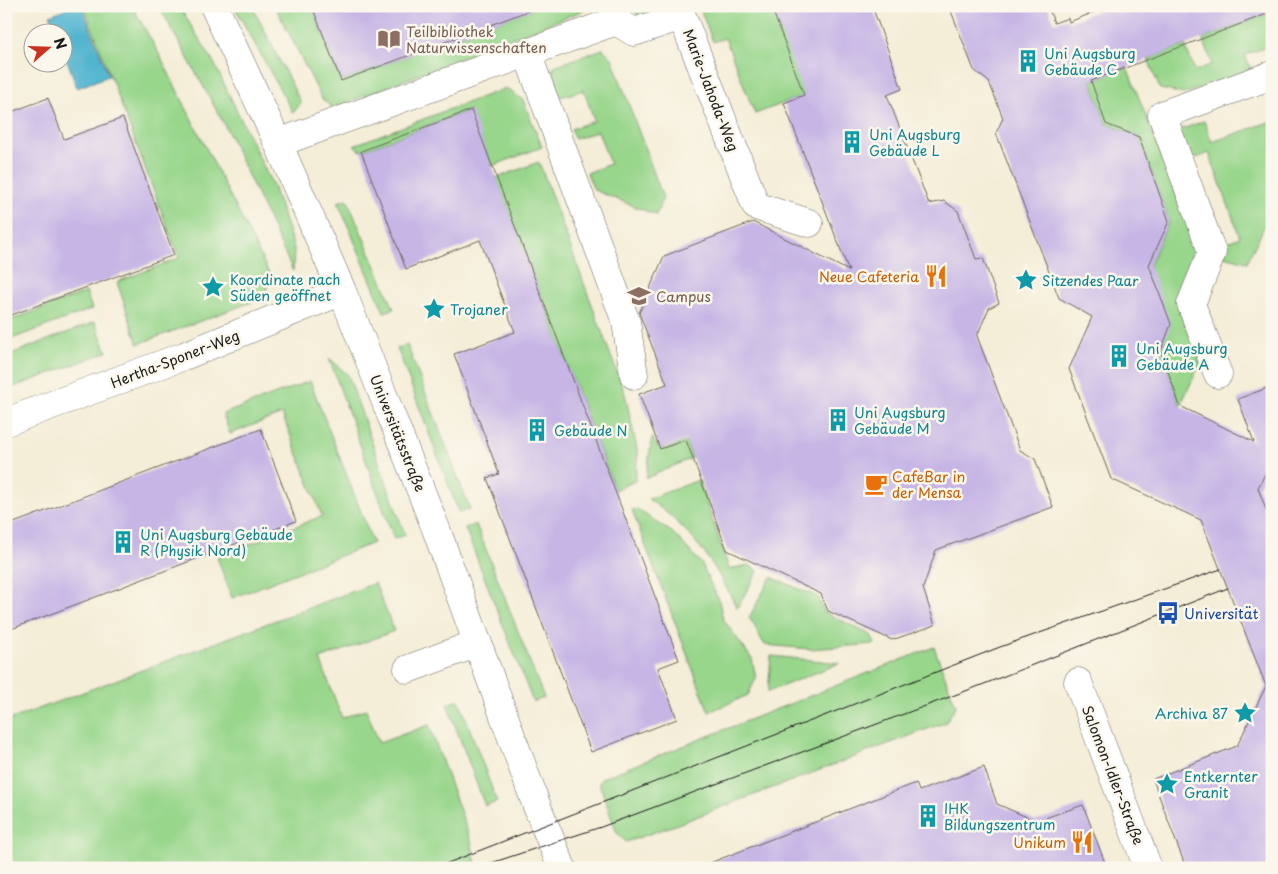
<svg xmlns="http://www.w3.org/2000/svg" width="1278" height="874" viewBox="0 0 1278 874" font-family="'Playpen Sans',sans-serif">
  <style>
    .green { fill: #98d68b; stroke: #5a7954 }
    .water { fill: #50b4cf; stroke: #366876 }
    .building { fill: #c6b5e5 }
    .lines { fill: none; stroke-linecap: round; stroke-linejoin: round }
    .minor-casing { stroke: #68655d; stroke-width: 29 }
    .minor { stroke: #fff; stroke-width: 28 }
    .tram { stroke: #1c1c1c; stroke-width: 1 }
    .labels { text-anchor: middle; dominant-baseline: central; stroke-width: 5; stroke-linejoin: round; paint-order: stroke }
    .education-label { font-size: 14px; fill: #785e54; stroke: #fbf7ec; text-anchor: start }
    .culture-label { font-size: 14px; fill: #0d838f; stroke: #fbf7ec; text-anchor: start }
    .street-label { font-size: 14px; fill: #1c1c1c; stroke: #fbf7ec }
    .food-label { font-size: 14px; fill: #c56008; stroke: #fbf7ec; text-anchor: end }
    .transit-label { font-size: 14px; fill: #164399; stroke: #fbf7ec; text-anchor: start }
  </style>
  <rect width="100%" height="100%" fill="#fbf7ec"/>
  <filter id="ink" filterUnits="userSpaceOnUse"><feTurbulence type="fractalNoise" baseFrequency=".02" numOctaves="2"/><feDisplacementMap in="SourceGraphic" scale="10" xChannelSelector="R" yChannelSelector="G"/><feConvolveMatrix kernelMatrix="1 2 1 2 8 2 1 2 1" color-interpolation-filters="sRGB"/></filter>
  <filter id="wash" filterUnits="userSpaceOnUse"><feTurbulence type="fractalNoise" baseFrequency=".0096" numOctaves="4" result="noise"/><feDisplacementMap in="SourceGraphic" scale="20" xChannelSelector="R" yChannelSelector="G"/><feGaussianBlur stdDeviation="1.12" result="paint"/><feColorMatrix in="noise" values="0 0 0 0 0 0 0 0 0 0 0 0 0 0 0 0 0 1.4 0 .05"/><feComposite in="paint" operator="in"/></filter>
  <g filter="url(#wash)">
    <rect width="100%" height="100%" fill="#f4edd7"/>
    <g class="green">
      <polygon points="84,6 132,6 158,52 269,273 266,293 260,299 138,344 117,282 179,258"/>
      <polygon points="159,6 179,6 213,61 273,186 294,248 293,271 224,124"/>
      <polygon points="234,6 252,6 301,103 293,113"/>
      <polygon points="275,6 312,6 341,81 540,6 586,6 587,9 333,108 322,99"/>
      <polygon points="633,6 668,6 638,17"/>
      <polygon points="699,6 771,6 813,92 755,114 725,38 713,42"/>
      <polygon points="1272,12 1272,45 1245,55 1251,69 1184,94 1160,89 1148,59 1185,45 1195,71 1212,64 1203,38"/>
      <polygon points="603,49 612,58 663,198 656,215 594,190 587,173 610,164 598,131 575,139 571,129 594,121 584,90 560,97 553,78 554,66"/>
      <polygon points="1127,67 1199,253 1200,364 1180,406 1158,343 1142,282 1169,221 1139,137 1106,124 1091,81"/>
      <polygon points="506,88 523,100 542,147 492,166 470,110 361,151 354,145"/>
      <polygon points="1204,121 1212,142 1272,121 1272,211 1247,262 1224,256 1220,245 1240,237 1209,153 1188,161 1177,131"/>
      <polygon points="539,162 625,394 638,453 635,481 615,490 496,178"/>
      <polygon points="347,199 394,309 384,312 338,202"/>
      <polygon points="86,292 92,309 6,341 6,322"/>
      <polygon points="95,322 107,352 6,390 6,356"/>
      <polygon points="407,345 470,509 459,513 397,348"/>
      <polygon points="329,358 348,375 405,535 394,539"/>
      <polygon points="310,381 373,543 232,598 217,557 322,516 282,414 230,434 223,414"/>
      <polygon points="652,437 657,446 665,449 686,442 692,458 646,478"/>
      <path d="M699,480L729,569L749,565L758,571L737,608C714,562 691,528 648,499Z"/>
      <polygon points="637,509 673,533 701,563 719,601 723,619 752,659 756,678 748,695 709,712 632,510"/>
      <polygon points="476,524 544,698 533,702 465,528"/>
      <path d="M771,577L818,597L824,612L871,635L875,644L810,649L765,645C758,636 757,627 749,618Z"/>
      <polygon points="375,583 394,631 320,659 342,718 366,709 379,743 429,725 471,841 477,868 6,868 6,721"/>
      <polygon points="934,647 956,706 946,722 675,825 626,842 617,833 599,783 602,778"/>
      <polygon points="771,656 840,663 768,692"/>
      <polygon points="459,700 497,802 485,806 447,704"/>
    </g>
    <polygon class="water" points="72,6 82,6 109,76 77,88 63,49 62,32 56,32 50,15"/>
    <g id="blocks">
      <g class="building">
        <polygon points="312,6 533,6 533,9 341,81"/>
        <polygon points="771,6 872,6 902,89 887,95 929,204 944,201 958,211 976,259 983,258 999,303 989,308 977,336 1020,450 1035,459 1053,507 936,550 923,588 935,625 892,640 828,611 821,594 727,550 686,440 660,449 639,394 667,384 639,313 664,256 753,222 849,271 784,103 804,95"/>
        <polygon points="949,6 1048,6 1054,23 1068,18 1069,22 1110,6 1272,6 1272,12 1091,81 1106,124 1139,137 1169,221 1149,265 1171,324 1161,351 1180,406 1254,442 1238,399 1272,386 1272,482 1266,472 1258,488 1272,526 1272,868 1186,868 1163,807 1153,779 1237,746 1266,686 1201,520 1111,479 1069,369 1092,317 1059,298 996,133 1003,118 989,82 974,70"/>
        <polygon points="48,98 64,139 123,118 174,255 6,317 6,114"/>
        <polygon points="471,110 679,660 658,668 677,719 591,752 487,478 499,474 454,354 515,332 480,240 406,269 361,151"/>
        <polygon points="261,429 296,521 6,631 6,526"/>
        <polygon points="984,767 997,804 1036,821 1083,805 1107,868 703,868 702,866 916,783 919,791"/>
      </g>
    </g>
  </g>
  <g filter="url(#ink)">
    <use href="#blocks" fill-opacity="0" stroke="#68655d" stroke-width="1"/>
    <g class="lines">
      <defs>
        <g id="minor">
          <polyline points="214,6 278,143 342,291 436,529 536,804 562,868"/>
          <polyline points="527,53 626,322 634,375"/>
          <polyline points="278,143 616,21 634,32 682,16 756,206 809,223"/>
          <polyline points="1218,374 1191,304 1212,252 1162,115 1272,75"/>
          <polyline points="6,422 184,356 342,291"/>
          <polyline points="408,669 478,643"/>
          <polyline points="1078,682 1148,868"/>
        </g>
      </defs>
      <use href="#minor" class="minor-casing"/>
      <use href="#minor" class="minor"/>
      <g class="tram">
        <polyline points="435,868 1000,647 1221,569"/>
        <polyline points="476,868 601,827 979,686 1228,588"/>
      </g>
    </g>
  </g>
  <defs>
    <symbol id="library-bare" viewBox="-9 -9 18 18"><path d="M-6-4Q-3-5.5-.7-3.5V5Q-3 3-6 4ZM6-4Q3-5.5 .7-3.5V5Q3 3 6 4Z" fill="#8d6e63" stroke="#fbf7ec" stroke-width="2.5" paint-order="stroke"/></symbol>
    <symbol id="building-bare" viewBox="-9 -9 18 18"><path d="M-4-6H4V6H1V3H-1V6H-4ZM-2.5-4.3h1.7v1.8h-1.7ZM.8-4.3h1.7v1.8H.8ZM-2.5-1h1.7V.8h-1.7ZM.8-1h1.7V.8H.8Z" fill="#0f9aa8" stroke="#fbf7ec" stroke-width="2.5" paint-order="stroke"/></symbol>
    <symbol id="restaurant-bare" viewBox="-9 -9 18 18"><path d="M-5-6h1v4h1v-4h1v4h1v-4h1v5L-1.5 .5V6h-2V.5L-5-1ZM5-6V6H3V1.5H1.5Q1.5-4 5-6Z" fill="#e8710a" stroke="#fbf7ec" stroke-width="2.5" paint-order="stroke"/></symbol>
    <symbol id="sight-bare" viewBox="-9 -9 18 18"><path d="M0-6L1.8-2.2L6-1.7L2.9 1.2L3.7 5.4L0 3.3L-3.7 5.4L-2.9 1.2L-6-1.7L-1.8-2.2Z" fill="#0f9aa8" stroke="#fbf7ec" stroke-width="2.5" paint-order="stroke"/></symbol>
    <symbol id="university-bare" viewBox="-9 -9 18 18"><path d="M0-5L7-2L0 1L-7-2ZM-4 1L0 2.5L4 1V4Q0 6-4 4Z" fill="#8d6e63" stroke="#fbf7ec" stroke-width="2.5" paint-order="stroke"/></symbol>
    <symbol id="cafe-bare" viewBox="-9 -9 18 18"><path d="M-5.5-4.5H6V0H3Q3 3.5 0 3.5H-2.5Q-5.5 3.5-5.5 0ZM3-3.2v2h1.7v-2ZM-6 4.5H4V6H-6Z" fill="#e8710a" stroke="#fbf7ec" stroke-width="2.5" paint-order="stroke"/></symbol>
    <symbol id="bus-bare" viewBox="-9 -9 18 18"><path d="M-5-6H5V4H4V6H2V4H-2V6H-4V4H-5ZM-3.5-4V0h7V-4ZM-3.5 1.2v1.5H-2V1.2ZM2 1.2v1.5H3.5V1.2Z" fill="#1a4fb4" stroke="#fbf7ec" stroke-width="2.5" paint-order="stroke"/></symbol>
  </defs>
  <g fill-rule="evenodd">
    <use href="#library-bare" x="373" y="23" width="32" height="32"/>
    <use href="#building-bare" x="1012" y="45" width="32" height="32"/>
    <use href="#building-bare" x="836" y="126" width="32" height="32"/>
    <use href="#restaurant-bare" x="920" y="260" width="32" height="32"/>
    <use href="#sight-bare" x="1010" y="264" width="32" height="32"/>
    <use href="#sight-bare" x="197" y="271" width="32" height="32"/>
    <use href="#university-bare" x="623" y="280" width="32" height="32"/>
    <use href="#sight-bare" x="418" y="293" width="32" height="32"/>
    <use href="#building-bare" x="1103" y="340" width="32" height="32"/>
    <use href="#building-bare" x="822" y="404" width="32" height="32"/>
    <use href="#building-bare" x="521" y="414" width="32" height="32"/>
    <use href="#cafe-bare" x="860" y="468" width="32" height="32"/>
    <use href="#building-bare" x="107" y="526" width="32" height="32"/>
    <use href="#bus-bare" x="1152" y="597" width="32" height="32"/>
    <use href="#sight-bare" x="1229" y="697" width="32" height="32"/>
    <use href="#sight-bare" x="1151" y="768" width="32" height="32"/>
    <use href="#building-bare" x="912" y="800" width="32" height="32"/>
    <use href="#restaurant-bare" x="1066" y="826" width="32" height="32"/>
  </g>
  <g class="labels">
    <g class="education-label">
      <text x="406" y="31">Teilbibliothek<tspan x="406" dy="16">Naturwissenschaften</tspan></text>
      <text x="656" y="296">Campus</text>
    </g>
    <g class="culture-label">
      <text x="1044" y="53">Uni Augsburg<tspan x="1044" dy="16">Gebäude C</tspan></text>
      <text x="869" y="134">Uni Augsburg<tspan x="869" dy="16">Gebäude L</tspan></text>
      <text x="230" y="279">Koordinate nach<tspan x="230" dy="16">Süden geöffnet</tspan></text>
      <text x="1042" y="280">Sitzendes Paar</text>
      <text x="450" y="309">Trojaner</text>
      <text x="1136" y="348">Uni Augsburg<tspan x="1136" dy="16">Gebäude A</tspan></text>
      <text x="854" y="412">Uni Augsburg<tspan x="854" dy="16">Gebäude M</tspan></text>
      <text x="554" y="430">Gebäude N</text>
      <text x="140" y="534">Uni Augsburg Gebäude<tspan x="140" dy="16">R (Physik Nord)</tspan></text>
      <text x="1228" y="713" text-anchor="end">Archiva 87</text>
      <text x="1184" y="776">Entkernter<tspan x="1184" dy="16">Granit</tspan></text>
      <text x="944" y="808">IHK<tspan x="944" dy="16">Bildungszentrum</tspan></text>
    </g>
    <g class="street-label">
      <text transform="translate(711 90) rotate(69)">Marie-Jahoda-Weg</text>
      <text transform="translate(175 359) rotate(-21)">Hertha-Sponer-Weg</text>
      <text transform="translate(398 433) rotate(68)">Universitätsstraße</text>
      <text transform="translate(1113 775) rotate(69)">Salomon-Idler-Straße</text>
    </g>
    <g class="food-label">
      <text x="919" y="276">Neue Cafeteria</text>
      <text x="892" y="476" text-anchor="start">CafeBar in<tspan x="892" dy="16">der Mensa</tspan></text>
      <text x="1066" y="842">Unikum</text>
    </g>
    <g class="transit-label">
      <text x="1184" y="613">Universität</text>
    </g>
  </g>
  <rect width="1278" height="874" fill="none" stroke="#fbf7ec" stroke-width="25"/>
  <g transform="translate(48 48) rotate(70)"><circle r="24" fill="#fbf7ec" stroke="#a29f99"/>
  <path d="M0-4L9 19L0 12L-9 19Z" fill="#c8321e"/>
  <text y="-8" font-size="14" font-weight="bold" text-anchor="middle" fill="#1c1c1c">N</text>
  </g>
</svg>
